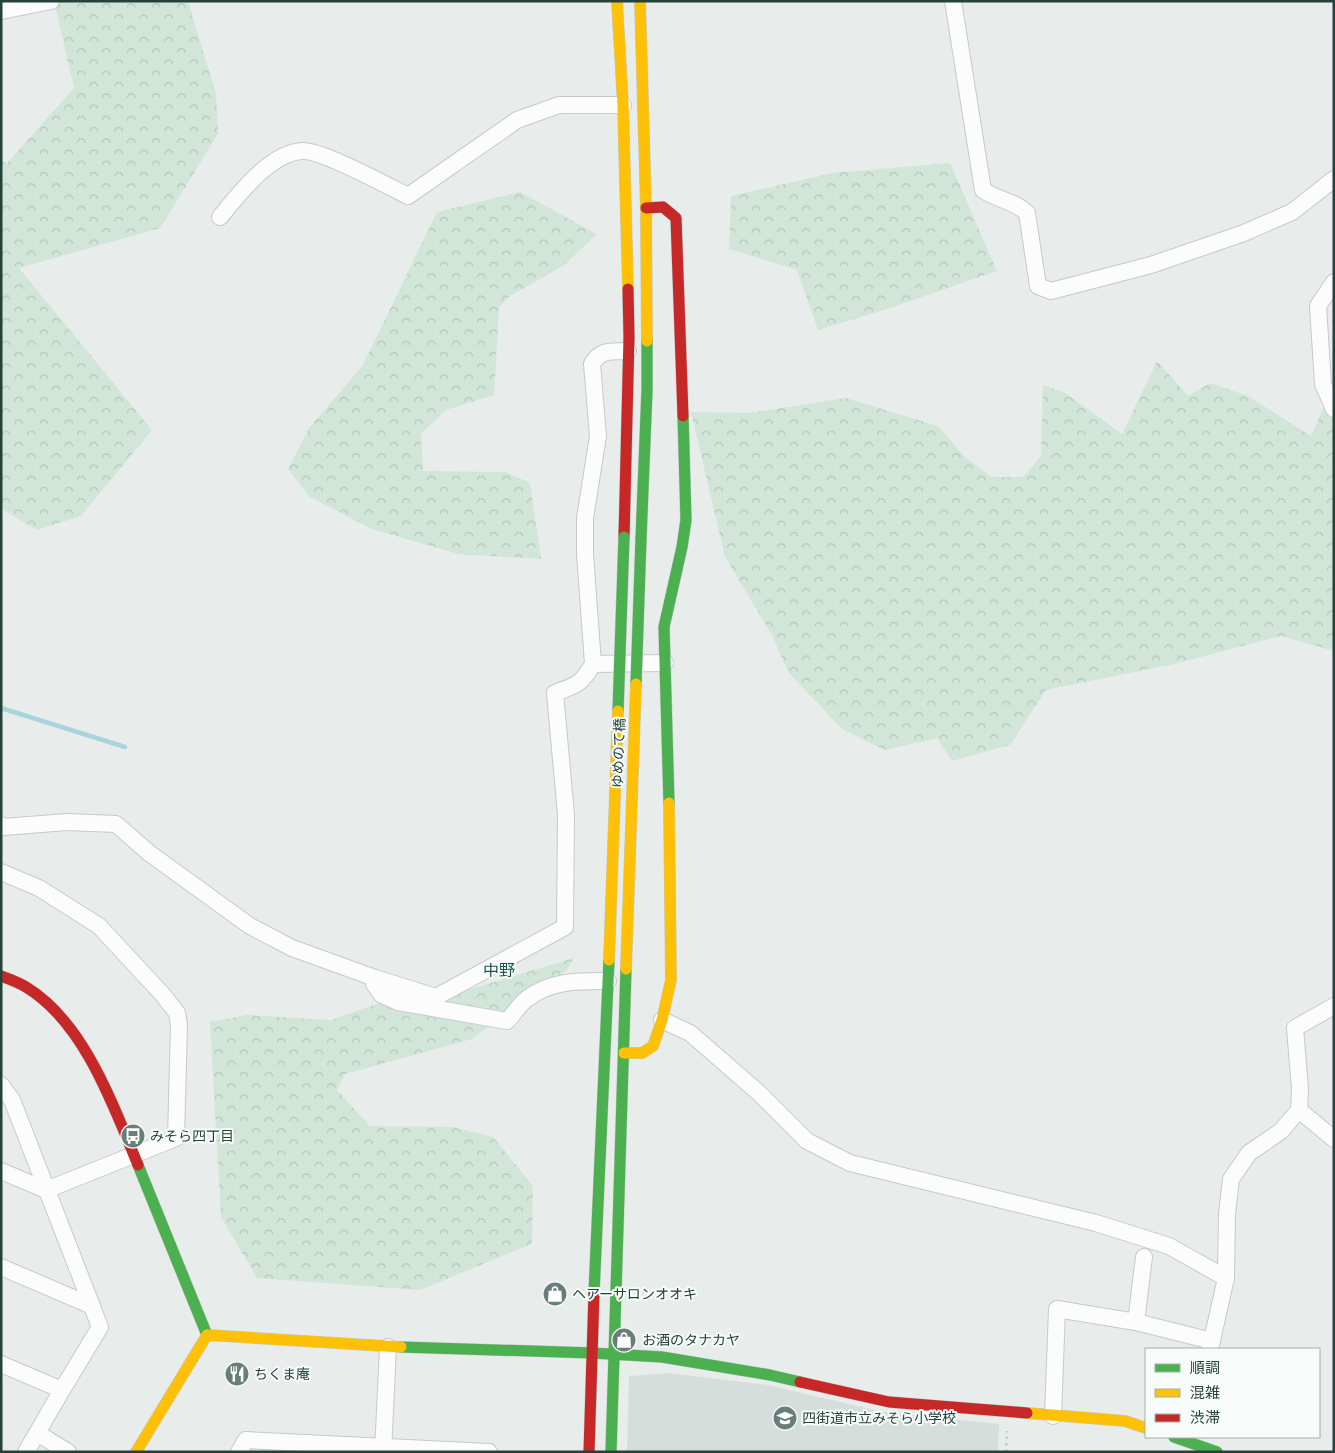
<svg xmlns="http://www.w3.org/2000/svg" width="1335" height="1453" viewBox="0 0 1335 1453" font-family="'Nunito Sans','Noto Sans JP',sans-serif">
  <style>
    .built { fill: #d6dedb }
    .forest { fill: url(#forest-crowns) }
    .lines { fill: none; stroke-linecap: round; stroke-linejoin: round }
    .stream { stroke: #a9d4db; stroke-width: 4.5 }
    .street-casing { stroke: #c5cac8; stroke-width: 18 }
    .fast-casing { stroke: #c3cbc8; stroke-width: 12 }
    .slow-casing { stroke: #c3cbc8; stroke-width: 12 }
    .jam-casing { stroke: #c3cbc8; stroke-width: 12 }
    .path { stroke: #c3ccca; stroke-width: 2.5; stroke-dasharray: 2.5 4; stroke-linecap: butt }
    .street { stroke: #fcfcfc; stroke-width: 16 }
    .fast { stroke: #4caf50; stroke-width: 11 }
    .slow { stroke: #ffc107; stroke-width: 11 }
    .jam { stroke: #c62828; stroke-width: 11 }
    .fast-bridge-casing { stroke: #c3cbc8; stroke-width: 12; stroke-linecap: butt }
    .slow-bridge-casing { stroke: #c3cbc8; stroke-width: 12; stroke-linecap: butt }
    .fast-bridge { stroke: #4caf50; stroke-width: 11 }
    .slow-bridge { stroke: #ffc107; stroke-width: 11 }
    .labels { text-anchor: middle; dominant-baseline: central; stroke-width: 4; stroke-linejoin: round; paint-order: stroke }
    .street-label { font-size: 14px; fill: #24423a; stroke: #f7fbf9 }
    .poi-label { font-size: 14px; fill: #24423a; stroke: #f7fbf9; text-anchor: start }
    .quarter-label { font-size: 16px; fill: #1f5548; stroke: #f7fbf9 }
  </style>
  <defs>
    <pattern id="forest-crowns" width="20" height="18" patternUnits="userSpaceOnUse" patternTransform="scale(1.25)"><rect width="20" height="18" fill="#d1e6d8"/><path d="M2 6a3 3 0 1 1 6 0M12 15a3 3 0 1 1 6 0" fill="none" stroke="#b3c6ba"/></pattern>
  </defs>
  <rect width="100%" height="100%" fill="#e8edeb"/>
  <polygon class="built" points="668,1373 768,1385 883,1412 999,1424 998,1452 627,1452 629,1376"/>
  <g class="forest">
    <polygon points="54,1 188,1 216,94 218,134 160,228 19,268 152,430 81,516 37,530 1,509 1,161 7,163 74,88"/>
    <polygon points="950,163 997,271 887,309 818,330 797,270 729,249 731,196 833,173"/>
    <polygon points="520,192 597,234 563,266 510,296 499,307 494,395 446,410 421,434 423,471 506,472 530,483 541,559 458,554 372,529 310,497 288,469 309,428 363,365 437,212"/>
    <polygon points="1157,361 1188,396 1210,383 1248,396 1311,436 1334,384 1334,651 1281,636 1174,664 1046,690 1010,745 952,761 937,738 885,750 842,729 788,672 772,635 725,557 691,412 749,413 846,398 938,426 964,456 991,477 1023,477 1041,456 1043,385 1064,392 1122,434"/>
    <polygon points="574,958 567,970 472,1039 345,1074 337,1090 370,1126 452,1127 493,1137 533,1186 532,1244 420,1290 257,1278 221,1217 210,1022 247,1015 331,1020 383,1002 454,994"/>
  </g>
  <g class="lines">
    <polyline class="stream" points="1,708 125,747"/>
    <defs>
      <g id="street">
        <path d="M953,1L983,190C997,200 1015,201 1027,213L1038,286L1051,291L1151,265L1244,233L1292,212L1334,179"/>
        <polyline points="1,11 51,1"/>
        <path d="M220,217C239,194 270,153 302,151C320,149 388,186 408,196L517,120L559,105H623"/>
        <polyline points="1334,282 1318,306 1323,384 1334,409"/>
        <polyline points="593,664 665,663"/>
        <path d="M1,825L3,827L67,822L116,824L149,853L250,926L292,948L375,978L436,997L565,927L566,815L555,693C576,685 581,685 593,664L585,554V518L598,436L592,364C602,348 612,352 628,351"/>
        <polyline points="1,872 39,888 99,926 163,995 177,1013 179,1025 176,1138 46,1190 1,1171"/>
        <path d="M375,978L374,984L382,995L398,1002L507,1021C514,1014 520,1003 528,998C552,980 580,981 608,981"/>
        <polyline points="662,1020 690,1033 760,1094 807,1141 850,1163 1096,1223 1169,1246 1226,1278"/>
        <polyline points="1,1085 12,1100 100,1327 62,1390"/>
        <polyline points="1299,1110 1334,1139"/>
        <polyline points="1,1267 92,1306"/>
        <polyline points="1136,1322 1144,1257"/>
        <polyline points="1210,1349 1226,1278 1227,1214 1231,1179 1249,1153 1281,1131 1299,1110 1300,1089 1295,1028 1334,1006"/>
        <polyline points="1,1364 62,1390 26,1452"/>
        <polyline points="1053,1416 1057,1309 1136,1322 1212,1341"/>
        <polyline points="37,1433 68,1452"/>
        <polyline points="239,1452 246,1440 489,1452"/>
        <polyline points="383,1452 388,1347"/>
      </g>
      <g id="fast">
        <polyline points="641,539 647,390 647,341"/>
        <polyline points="669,803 664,627 682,547 686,520 683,416"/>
        <polyline points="138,1165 207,1335"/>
        <polyline points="594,1293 609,960"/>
        <polyline points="401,1347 592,1353 662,1357 770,1375 800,1382"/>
        <polyline points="1174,1437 1217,1452"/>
        <polyline points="611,1452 626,969"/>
      </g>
      <g id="slow">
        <polyline points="617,1 623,105 628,289"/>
        <polyline points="640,1 646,208 647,341"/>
        <polyline points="624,1053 642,1053 653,1046 662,1020 671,980 669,803"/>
        <polyline points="207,1335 401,1347"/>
        <polyline points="1027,1413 1125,1421 1146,1428"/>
        <polyline points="136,1452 207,1335"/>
      </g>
      <g id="jam">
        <polyline points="646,208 663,207 676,218 683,416"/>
        <polyline points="624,537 629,337 628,289"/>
        <path d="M1,976C9,979 18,982 26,987C84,1022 113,1105 138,1165"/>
        <polyline points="800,1382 889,1402 1027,1413"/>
        <polyline points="589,1452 594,1293"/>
      </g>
    </defs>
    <use href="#street" class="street-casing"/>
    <use href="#fast" class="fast-casing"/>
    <use href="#slow" class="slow-casing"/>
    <use href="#jam" class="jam-casing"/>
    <polyline class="path" points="1006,1452 1007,1431"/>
    <use href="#street" class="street"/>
    <use href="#fast" class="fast"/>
    <use href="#slow" class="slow"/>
    <use href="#jam" class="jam"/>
    <defs>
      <g id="fast-bridge">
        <polyline points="636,684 641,539"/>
        <polyline points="618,711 624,537"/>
      </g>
      <g id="slow-bridge">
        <polyline points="609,960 618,711"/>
        <polyline points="626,969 636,684"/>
      </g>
    </defs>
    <use href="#fast-bridge" class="fast-bridge-casing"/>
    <use href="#slow-bridge" class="slow-bridge-casing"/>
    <use href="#fast-bridge" class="fast-bridge"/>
    <use href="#slow-bridge" class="slow-bridge"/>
  </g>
  <defs>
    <symbol id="bus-disc" viewBox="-11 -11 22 22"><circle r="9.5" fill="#697e78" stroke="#f7fbf9"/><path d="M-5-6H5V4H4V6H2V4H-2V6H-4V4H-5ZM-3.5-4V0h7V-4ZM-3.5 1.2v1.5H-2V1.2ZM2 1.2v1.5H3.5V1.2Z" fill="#fff"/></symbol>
    <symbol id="shop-disc" viewBox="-11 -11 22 22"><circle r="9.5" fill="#697e78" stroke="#f7fbf9"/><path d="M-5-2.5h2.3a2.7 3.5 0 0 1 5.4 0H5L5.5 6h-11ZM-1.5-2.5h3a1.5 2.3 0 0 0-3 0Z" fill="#fff"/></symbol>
    <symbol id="restaurant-disc" viewBox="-11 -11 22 22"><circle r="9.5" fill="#697e78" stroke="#f7fbf9"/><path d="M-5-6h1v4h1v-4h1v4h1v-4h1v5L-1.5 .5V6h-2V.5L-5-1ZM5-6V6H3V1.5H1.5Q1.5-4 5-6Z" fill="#fff"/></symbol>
    <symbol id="school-disc" viewBox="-11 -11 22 22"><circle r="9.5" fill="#697e78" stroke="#f7fbf9"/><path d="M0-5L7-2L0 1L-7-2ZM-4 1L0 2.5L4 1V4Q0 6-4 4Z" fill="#fff"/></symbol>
  </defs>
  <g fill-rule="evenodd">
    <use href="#bus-disc" x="119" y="1122" width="28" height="28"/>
    <use href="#shop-disc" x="541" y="1280" width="28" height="28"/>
    <use href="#shop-disc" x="610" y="1326" width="28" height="28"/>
    <use href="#restaurant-disc" x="223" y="1360" width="28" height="28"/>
    <use href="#school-disc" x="771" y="1404" width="28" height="28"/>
  </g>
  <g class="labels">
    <g class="street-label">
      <text transform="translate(619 753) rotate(-88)">ゆめのて橋</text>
    </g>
    <g class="poi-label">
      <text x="150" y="1136">みそら四丁目</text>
      <text x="572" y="1294">ヘアーサロンオオキ</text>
      <text x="642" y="1340">お酒のタナカヤ</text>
      <text x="254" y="1374">ちくま庵</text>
      <text x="802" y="1418">四街道市立みそら小学校</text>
    </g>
    <g class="quarter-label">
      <text x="499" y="971">中野</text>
    </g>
  </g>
  <rect width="1335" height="1453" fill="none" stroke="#24423a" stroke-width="5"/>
  <rect x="1145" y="1348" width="175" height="90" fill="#f7fbf9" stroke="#a3b1ad"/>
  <rect x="1155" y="1364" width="25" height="8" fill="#4caf50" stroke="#a3b1ad"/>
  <text x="1190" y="1373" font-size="15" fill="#24423a">順調</text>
  <rect x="1155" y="1389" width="25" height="8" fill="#ffc107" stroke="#a3b1ad"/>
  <text x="1190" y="1398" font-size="15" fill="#24423a">混雑</text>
  <rect x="1155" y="1414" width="25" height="8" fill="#c62828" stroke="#a3b1ad"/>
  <text x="1190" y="1423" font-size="15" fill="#24423a">渋滞</text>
</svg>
